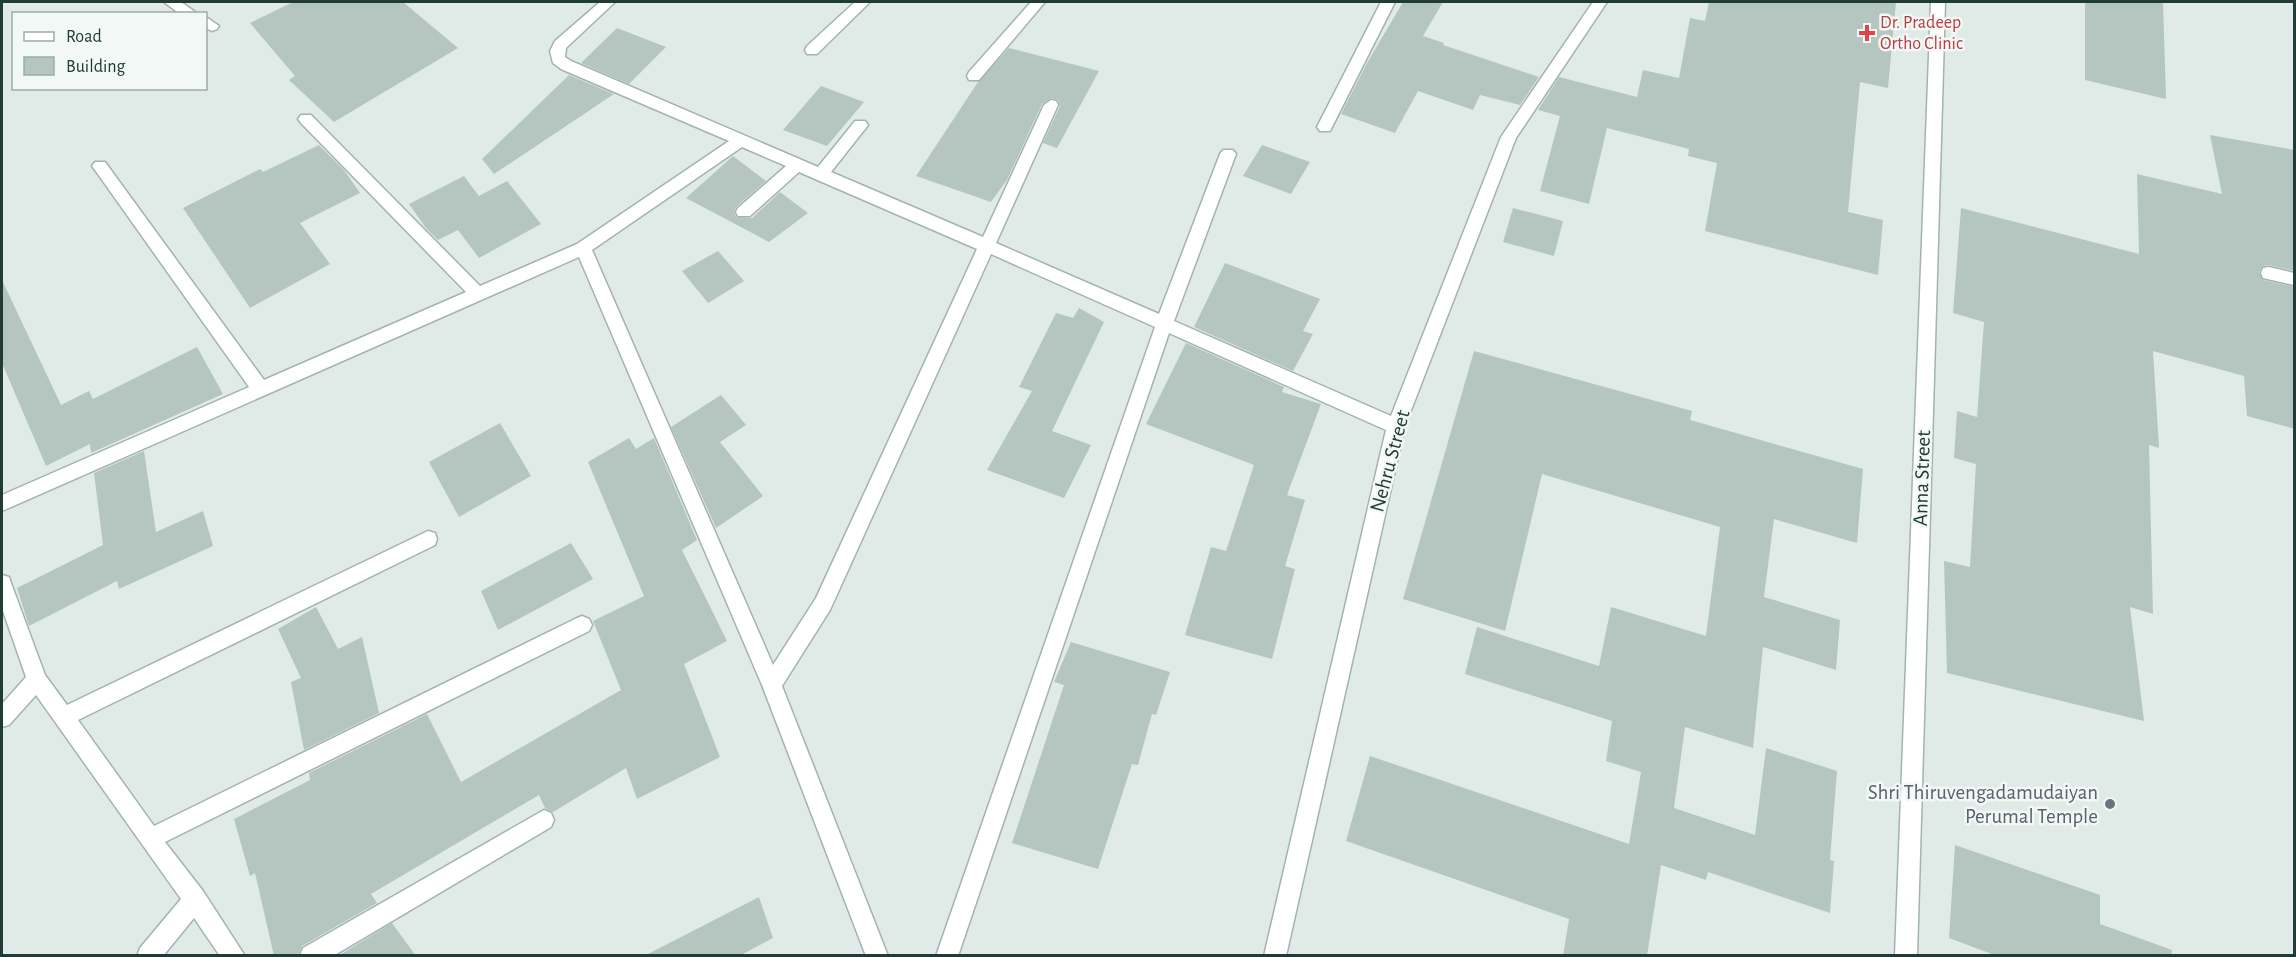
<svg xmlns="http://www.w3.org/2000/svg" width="2296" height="957" viewBox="0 0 2296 957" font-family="'Alegreya Sans',sans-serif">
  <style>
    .building { fill: #b5c6c0 }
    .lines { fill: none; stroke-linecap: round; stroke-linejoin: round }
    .minor-casing { stroke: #a3b3af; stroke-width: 3 }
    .minor { fill: #fff; fill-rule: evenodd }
    .health-dot { fill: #e0444e; stroke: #f1f8f5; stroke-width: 2 }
    .worship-dot { fill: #6b7280; stroke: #f1f8f5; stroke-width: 2 }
    .labels { text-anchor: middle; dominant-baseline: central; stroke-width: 5; stroke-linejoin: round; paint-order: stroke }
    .far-health-label { font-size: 18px; fill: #be3a42; stroke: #f1f8f5; text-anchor: start }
    .street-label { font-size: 21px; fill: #213b37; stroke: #f1f8f5 }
    .worship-label { font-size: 21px; fill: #5b616d; stroke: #f1f8f5; text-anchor: end }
  </style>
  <rect width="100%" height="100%" fill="#e0ebe7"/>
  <g class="building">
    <polygon points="293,2 403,2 458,48 334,122 289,80 295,76 250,23"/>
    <polygon points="1403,2 1443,2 1423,36 1444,43 1443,45 1539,77 1520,105 1480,95 1473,110 1418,91 1395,133 1341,114 1367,63"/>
    <polygon points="1709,2 1896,2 1888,88 1860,82 1848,212 1883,220 1878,275 1705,231 1717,163 1688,156 1689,149 1607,128 1589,204 1540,191 1560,116 1538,110 1559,77 1637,97 1643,70 1679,78 1690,18 1705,21"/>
    <polygon points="2085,2 2163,2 2166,99 2085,80"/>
    <polygon points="617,28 666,47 629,84 581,63"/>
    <polygon points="1009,48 1099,71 1057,148 1043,143 1060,106 1058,100 1051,98 1042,104 1007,180 991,202 916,176 978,82"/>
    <polygon points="569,75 614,94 494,174 482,159"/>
    <polygon points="821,86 864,102 827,146 783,130"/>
    <polygon points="2210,135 2295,150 2295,271 2269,265 2263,266 2259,272 2263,280 2295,287 2295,429 2247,416 2244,376 2153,351 2159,448 2149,445 2153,614 2130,607 2144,721 1947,673 1944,561 1970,567 1976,464 1954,458 1957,411 1977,417 1984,322 1953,313 1961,208 2139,254 2137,174 2222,194"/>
    <polygon points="319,145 344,170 360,193 300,223 330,264 250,308 183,208 260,169 263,172"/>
    <polygon points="1262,145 1310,162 1291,194 1243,176"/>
    <polygon points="733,156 766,181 737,206 734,211 736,217 752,218 780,192 808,213 769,242 686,198"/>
    <polygon points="464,176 479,196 507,181 541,224 479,258 458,230 438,240 426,228 409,204"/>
    <polygon points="1513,208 1563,221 1554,256 1503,242"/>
    <polygon points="718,251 744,281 708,303 682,271"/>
    <polygon points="1225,263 1320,299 1303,331 1313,334 1293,371 1194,327"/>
    <polygon points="2,280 61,405 89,391 93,399 197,347 223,394 91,453 90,444 46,466 2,363"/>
    <polygon points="1079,308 1104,322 1052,431 1091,445 1064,498 987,470 1032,391 1019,387 1056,313 1073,318"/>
    <polygon points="1186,343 1284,387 1282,392 1321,404 1287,495 1305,500 1285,566 1295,569 1272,659 1185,635 1211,547 1226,551 1254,465 1146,424"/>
    <polygon points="1474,351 1692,411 1690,420 1863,469 1857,543 1774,519 1764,597 1840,620 1836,670 1763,647 1753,748 1685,727 1674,808 1755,835 1766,748 1837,771 1830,860 1834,861 1830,913 1708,872 1706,880 1661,865 1647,956 1563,956 1569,919 1346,841 1370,756 1629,844 1641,772 1606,761 1612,721 1465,674 1477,627 1599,666 1611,607 1706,636 1720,527 1542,474 1505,631 1403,599"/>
    <polygon points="721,395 746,425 720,442 763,496 716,528 671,427"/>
    <polygon points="500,423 531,476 459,517 429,462"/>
    <polygon points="629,438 636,449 654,438 697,540 682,550 727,641 684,664 720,757 637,799 626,768 553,812 545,808 539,795 371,894 377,903 302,946 298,956 274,956 255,873 250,876 234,819 310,780 309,773 427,714 461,782 621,690 593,621 644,596 588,462"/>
    <polygon points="144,451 156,532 203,511 213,546 119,589 117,581 29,626 17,588 103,545 94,473"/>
    <polygon points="571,543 593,579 498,630 481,591"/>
    <polygon points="316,607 338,649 362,637 379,713 304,750 291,682 301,678 278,629"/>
    <polygon points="1071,642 1170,672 1156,715 1152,714 1138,765 1132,764 1098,869 1012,843 1064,685 1054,682"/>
    <polygon points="1955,845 2100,895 2100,924 2172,950 2171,956 1997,956 1949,938"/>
    <polygon points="759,897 773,938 739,956 644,956"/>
    <polygon points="392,923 416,956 338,956"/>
  </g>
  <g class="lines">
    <defs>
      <g id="minor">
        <polygon points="164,2 181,2 198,14 180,14"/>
        <path d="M600,2H615L566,48L565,57L571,61L818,167L855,121H865L868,125L865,129L831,172L983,237L1044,105L1051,100L1056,101L1058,105L996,243L1159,314L1220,154L1223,150H1233L1236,154L1174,321L1391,416L1501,137L1593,2H1607L1516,138L1405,426L1286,956H1264L1386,430L1169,333L958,956H936L1155,327L991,254L830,610L782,686L888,956H866L762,685L579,257L2,511V495L249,387L95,170L92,166L95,162H105L264,380L466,292L301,123L298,119L301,115H311L480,286L577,244L729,141L561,69L553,63L550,51L555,41ZM742,147L786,166L738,208L736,212L738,216H750L799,172L977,249L816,598L773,665L592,250Z"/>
        <polygon points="855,2 870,2 817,54 807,54 805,50 807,46"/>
        <polygon points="1031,2 1045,2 979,80 969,80 967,76 969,72"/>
        <polygon points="1381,2 1395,2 1330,131 1320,131 1317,127"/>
        <polygon points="1931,2 1945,2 1917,956 1895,956"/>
        <polygon points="206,17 219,26 217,29 212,31 206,28"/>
        <polygon points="2269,267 2294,273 2294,285 2263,278 2261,273 2263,268"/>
        <polygon points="428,531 435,533 437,539 435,545 78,720 154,826 575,619 582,616 589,619 592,625 589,631 165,842 203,891 245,956 220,956 194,918 163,956 137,956 140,948 181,899 36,695 9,725 2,727 2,704 26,677 2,608 2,575 9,577 11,583 45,675 67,705"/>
        <polygon points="544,810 551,813 554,820 551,827 333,956 300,956 303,948"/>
      </g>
    </defs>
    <use href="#minor" class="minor-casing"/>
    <use href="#minor" class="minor"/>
  </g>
  <path class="health-dot" d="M1864 24h6v6h6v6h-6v6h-6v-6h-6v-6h6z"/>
  <circle class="worship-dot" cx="2110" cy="804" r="6"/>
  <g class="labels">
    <g class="far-health-label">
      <text x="1880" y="23">Dr. Pradeep<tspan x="1880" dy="21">Ortho Clinic</tspan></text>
    </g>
    <g class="street-label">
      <text transform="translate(1390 461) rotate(-75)">Nehru Street</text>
      <text transform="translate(1922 478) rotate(-88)">Anna Street</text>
    </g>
    <g class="worship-label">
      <text x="2098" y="792">Shri Thiruvengadamudaiyan<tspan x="2098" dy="24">Perumal Temple</tspan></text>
    </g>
  </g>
  <rect width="2296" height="957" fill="none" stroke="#213b37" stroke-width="6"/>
  <rect x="12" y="12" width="195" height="78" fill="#f1f8f5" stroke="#9eaca9" stroke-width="1.5"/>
  <rect x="24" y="32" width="30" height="9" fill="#ffffff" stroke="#9eaca9" stroke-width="1.5"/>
  <text x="66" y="42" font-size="18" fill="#213b37">Road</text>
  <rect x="24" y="57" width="30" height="18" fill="#b5c6c0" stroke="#9eaca9" stroke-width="1.5"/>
  <text x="66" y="72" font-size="18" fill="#213b37">Building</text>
</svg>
